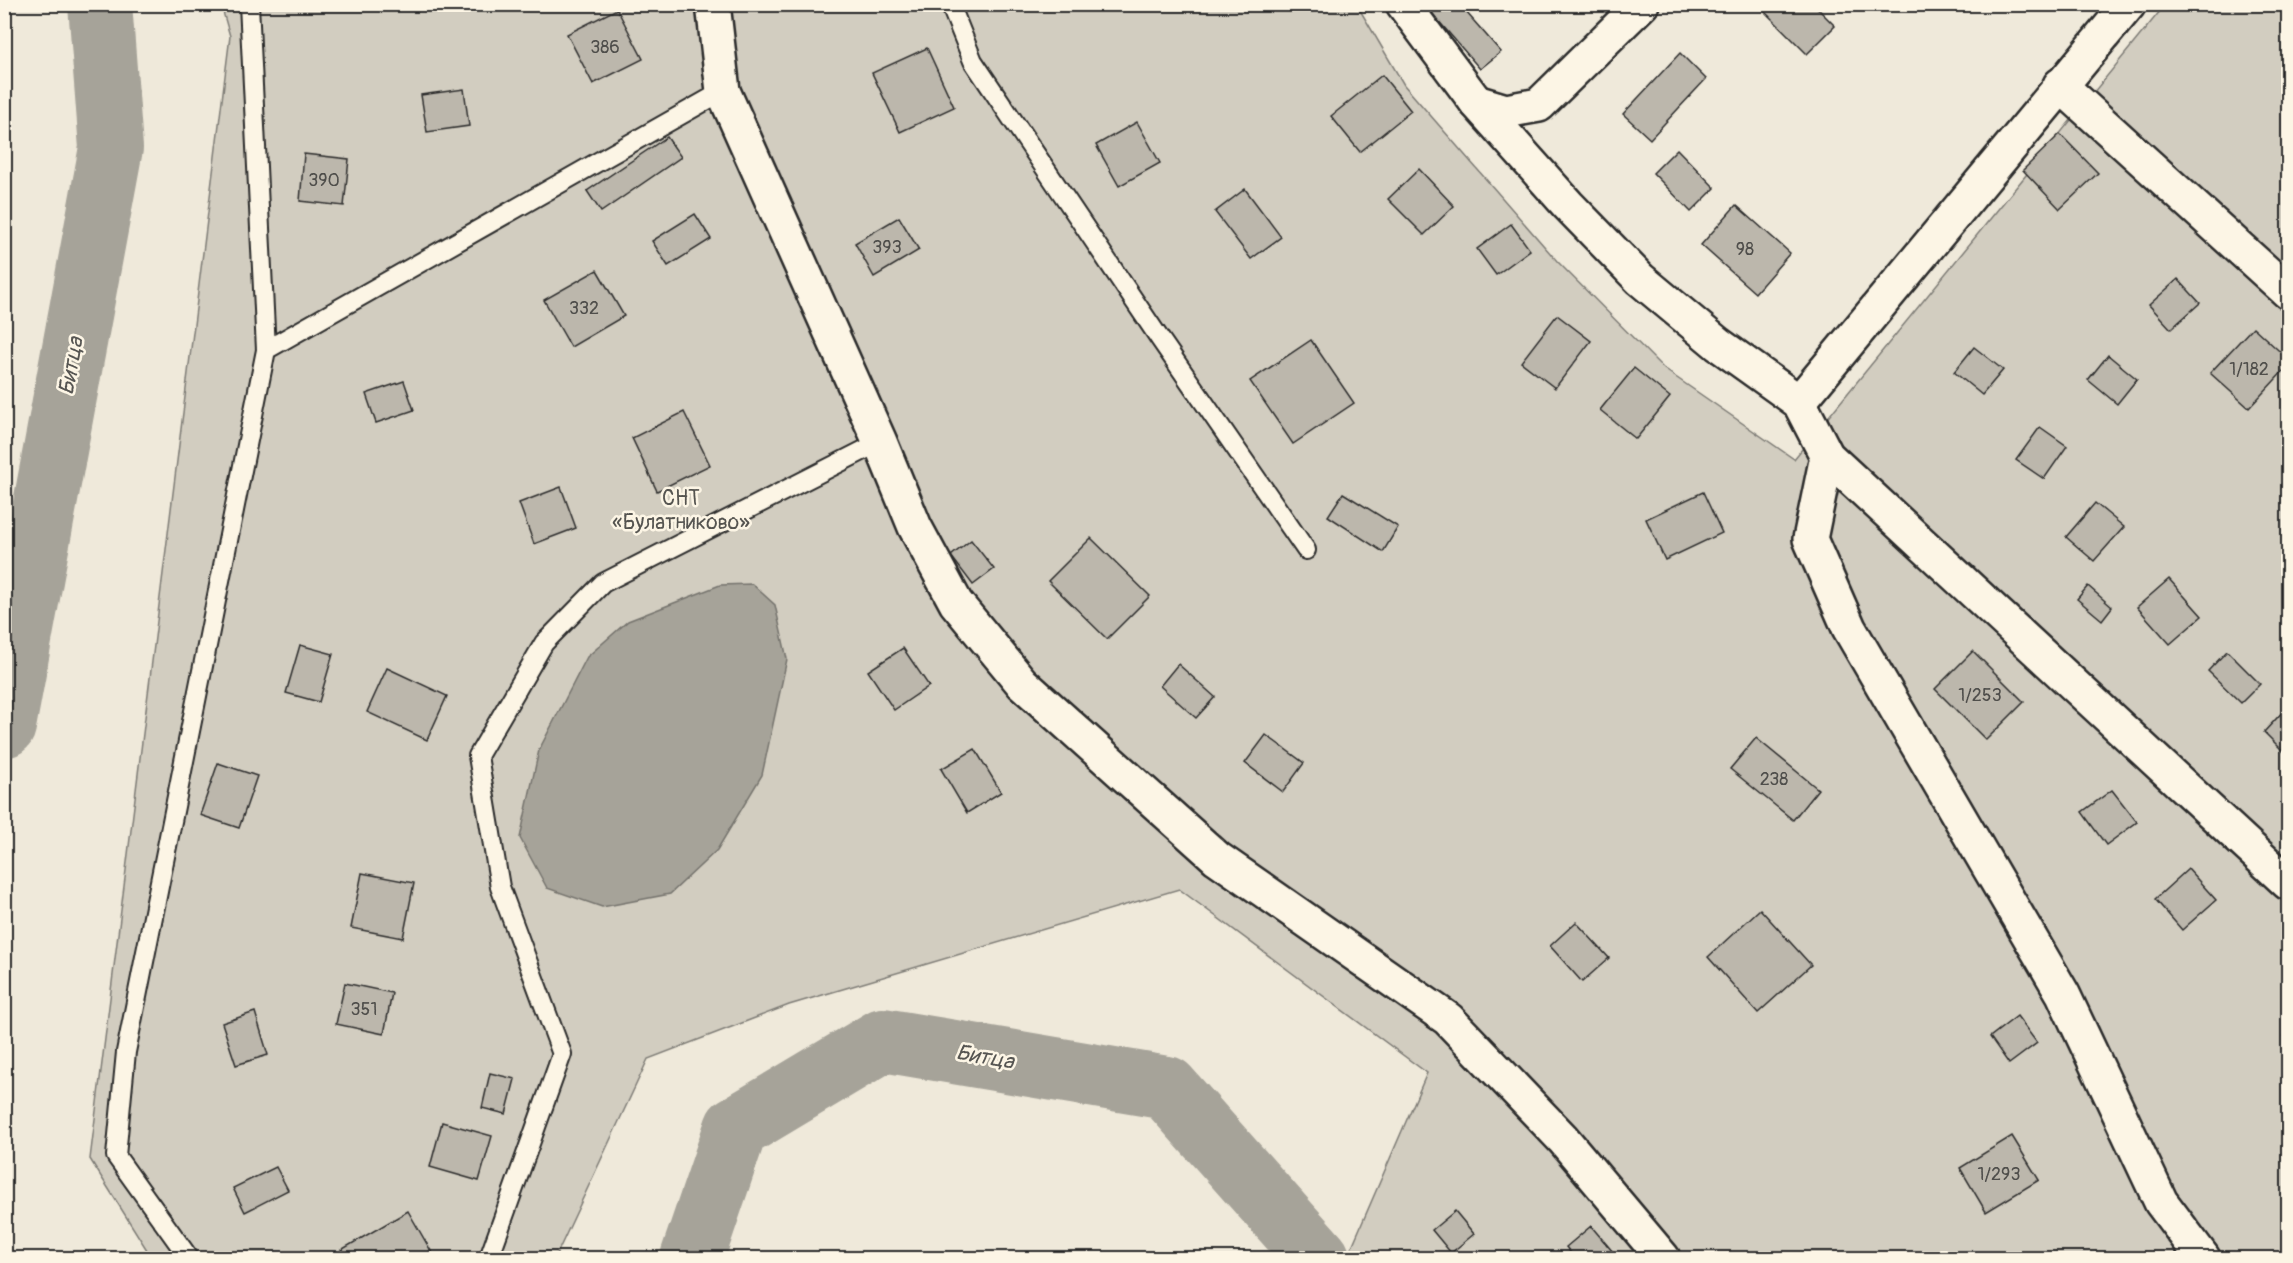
<svg xmlns="http://www.w3.org/2000/svg" width="2293" height="1263" viewBox="0 0 2293 1263" font-family="Pangolin,sans-serif">
  <style>
    .green { fill: #d2cdc0; stroke: #7e7c76; stroke-width: 1.5 }
    .water { fill: #a6a399; stroke: #75736d; stroke-width: 1.5 }
    .lines { fill: none; stroke-linecap: round; stroke-linejoin: round }
    .river { stroke: #a6a399; stroke-width: 64 }
    .building { fill: #bcb7ac; stroke: #2b2b2b; stroke-width: 1.5 }
    .lane-casing { stroke: #2b2b2b; stroke-width: 22 }
    .street-casing { stroke: #2b2b2b; stroke-width: 38 }
    .lane { stroke: #fcf5e5; stroke-width: 18 }
    .street { stroke: #fcf5e5; stroke-width: 33 }
    .labels { text-anchor: middle; dominant-baseline: central; stroke-width: 5; stroke-linejoin: round; paint-order: stroke }
    .number-label { font-size: 18px; fill: #4f4e4b }
    .park-label { font-size: 21px; fill: #555450; stroke: #fcf5e5 }
    .water-label { font-size: 22px; font-style: italic; fill: #565552; stroke: #fcf5e5 }
  </style>
  <rect width="100%" height="100%" fill="#efe9da"/>
  <filter id="ink" filterUnits="userSpaceOnUse"><feTurbulence type="fractalNoise" baseFrequency=".0167" numOctaves="2"/><feDisplacementMap in="SourceGraphic" scale="12" xChannelSelector="R" yChannelSelector="G"/><feConvolveMatrix kernelMatrix="1 2 1 2 8 2 1 2 1" color-interpolation-filters="sRGB"/></filter>
  <g filter="url(#ink)">
    <polygon class="green" points="221,5 1357,5 1404,85 1557,261 1664,369 1794,459 2165,5 2288,5 2288,1258 1347,1258 1427,1073 1179,889 789,1005 648,1059 555,1258 152,1258 90,1159 230,36"/>
    <polygon class="water" points="752,584 775,605 787,659 762,775 717,850 670,894 602,907 547,888 520,838 539,750 587,657 628,621 720,585"/>
    <g class="lines">
      <g class="river">
        <polyline points="4,726 111,148 100,4"/>
        <polyline points="692,1258 736,1128 883,1040 1167,1088 1318,1258"/>
      </g>
    </g>
    <g class="building">
      <polygon points="1437,4 1459,4 1501,52 1480,69 1430,11"/>
      <polygon points="1757,4 1813,4 1835,26 1807,54"/>
      <polygon points="617,9 643,59 593,84 567,34"/>
      <polygon points="927,48 954,107 900,132 872,73"/>
      <polygon points="1680,53 1706,79 1650,139 1623,114"/>
      <polygon points="1382,75 1411,111 1360,152 1331,116"/>
      <polygon points="464,89 469,126 427,132 421,95"/>
      <polygon points="1137,122 1160,163 1119,186 1096,145"/>
      <polygon points="2060,134 2098,173 2060,209 2023,170"/>
      <polygon points="667,137 681,157 601,212 587,191"/>
      <polygon points="1677,149 1715,188 1691,212 1653,173"/>
      <polygon points="304,154 349,159 344,206 300,201"/>
      <polygon points="1419,169 1454,206 1424,235 1388,199"/>
      <polygon points="1245,189 1281,237 1251,259 1215,212"/>
      <polygon points="1736,205 1790,253 1755,293 1701,245"/>
      <polygon points="695,214 711,239 668,266 652,241"/>
      <polygon points="899,217 919,250 874,277 855,243"/>
      <polygon points="1511,224 1530,250 1496,275 1477,249"/>
      <polygon points="597,270 624,316 571,347 544,300"/>
      <polygon points="2178,279 2200,303 2171,329 2149,305"/>
      <polygon points="1557,315 1591,341 1555,388 1521,362"/>
      <polygon points="2253,327 2288,359 2288,366 2249,408 2210,373"/>
      <polygon points="1311,340 1354,403 1293,444 1250,381"/>
      <polygon points="1974,347 2003,370 1982,395 1954,372"/>
      <polygon points="2108,355 2137,379 2117,404 2088,380"/>
      <polygon points="1634,368 1670,397 1636,439 1600,410"/>
      <polygon points="404,381 414,410 376,423 366,394"/>
      <polygon points="684,412 710,465 657,491 632,438"/>
      <polygon points="2040,427 2067,446 2044,479 2016,460"/>
      <polygon points="561,487 576,528 534,544 519,503"/>
      <polygon points="1703,492 1722,533 1665,560 1646,519"/>
      <polygon points="1343,493 1398,527 1383,552 1328,516"/>
      <polygon points="2095,503 2124,527 2094,561 2066,537"/>
      <polygon points="1091,538 1150,596 1107,639 1048,581"/>
      <polygon points="971,540 994,569 973,585 951,556"/>
      <polygon points="2169,579 2202,616 2170,644 2137,607"/>
      <polygon points="2088,586 2112,607 2102,620 2077,599"/>
      <polygon points="300,645 333,654 319,702 286,693"/>
      <polygon points="903,648 929,686 894,710 868,671"/>
      <polygon points="1973,651 2024,702 1986,740 1935,689"/>
      <polygon points="2227,651 2260,684 2241,703 2208,671"/>
      <polygon points="1178,664 1215,697 1196,718 1160,686"/>
      <polygon points="387,668 447,696 427,740 367,712"/>
      <polygon points="2288,706 2288,756 2264,732"/>
      <polygon points="1266,735 1304,763 1283,792 1245,763"/>
      <polygon points="1756,738 1818,789 1793,820 1730,769"/>
      <polygon points="975,749 1001,792 967,813 941,769"/>
      <polygon points="218,763 257,776 239,828 200,815"/>
      <polygon points="2112,790 2137,822 2106,845 2082,812"/>
      <polygon points="2188,869 2216,900 2182,930 2155,899"/>
      <polygon points="362,873 414,883 403,938 351,928"/>
      <polygon points="1760,909 1811,965 1758,1013 1708,957"/>
      <polygon points="1576,922 1609,958 1582,982 1550,946"/>
      <polygon points="345,983 392,993 384,1034 336,1024"/>
      <polygon points="255,1012 268,1055 236,1065 222,1023"/>
      <polygon points="2017,1016 2037,1043 2009,1064 1990,1037"/>
      <polygon points="2288,1033 2288,1046 2283,1036"/>
      <polygon points="490,1073 515,1079 506,1114 482,1108"/>
      <polygon points="442,1122 492,1136 479,1181 430,1167"/>
      <polygon points="2012,1136 2039,1180 1986,1212 1960,1168"/>
      <polygon points="276,1167 288,1190 245,1212 233,1188"/>
      <polygon points="408,1211 435,1258 346,1258 341,1250"/>
      <polygon points="1455,1211 1474,1234 1451,1253 1432,1230"/>
      <polygon points="1591,1226 1613,1252 1606,1258 1575,1258 1566,1247"/>
    </g>
    <g class="lines">
      <defs>
        <g id="lane">
          <polyline points="249,4 266,350"/>
          <polyline points="950,4 973,61 1160,339 1306,550"/>
          <polyline points="189,1258 116,1156 126,1052 266,350 723,91"/>
          <polyline points="489,1258 562,1054 500,887 478,756 544,643 603,583 880,442"/>
        </g>
        <g id="street">
          <polyline points="713,4 723,91 880,442 915,527 956,603 1022,683 1217,858 1448,1019 1563,1139 1663,1258"/>
          <polyline points="1403,4 1476,102 1568,205 1640,279 1718,344 1799,402 1827,456 2288,883"/>
          <polyline points="2060,85 2288,292"/>
          <polyline points="1476,102 1506,111 1539,105 1642,4"/>
          <polyline points="1799,402 2129,4"/>
          <polyline points="1827,456 1810,539 1849,628 2063,994 2161,1202 2203,1258"/>
        </g>
      </defs>
      <use href="#lane" class="lane-casing"/>
      <use href="#street" class="street-casing"/>
      <use href="#lane" class="lane"/>
      <use href="#street" class="street"/>
    </g>
  </g>
  <g class="labels">
    <g class="number-label">
      <text x="605" y="47">386</text>
      <text x="324" y="180">390</text>
      <text x="887" y="247">393</text>
      <text x="1745" y="249">98</text>
      <text x="584" y="308">332</text>
      <text x="2249" y="369">1/182</text>
      <text x="1980" y="695">1/253</text>
      <text x="1774" y="779">238</text>
      <text x="364" y="1009">351</text>
      <text x="1999" y="1174">1/293</text>
    </g>
    <g class="park-label">
      <text x="681" y="498">СНТ<tspan x="681" dy="24">«Булатниково»</tspan></text>
    </g>
    <g class="water-label">
      <text transform="translate(71 366) rotate(-80)">Битца</text>
      <text transform="translate(985 1057) rotate(10)">Битца</text>
    </g>
  </g>
  <rect width="2293" height="1263" fill="none" stroke="#fcf5e5" stroke-width="24"/>
  <rect x="12" y="12" width="2269" height="1239" fill="none" stroke="#2b2b2b" stroke-width="2" filter="url(#ink)"/>
</svg>
